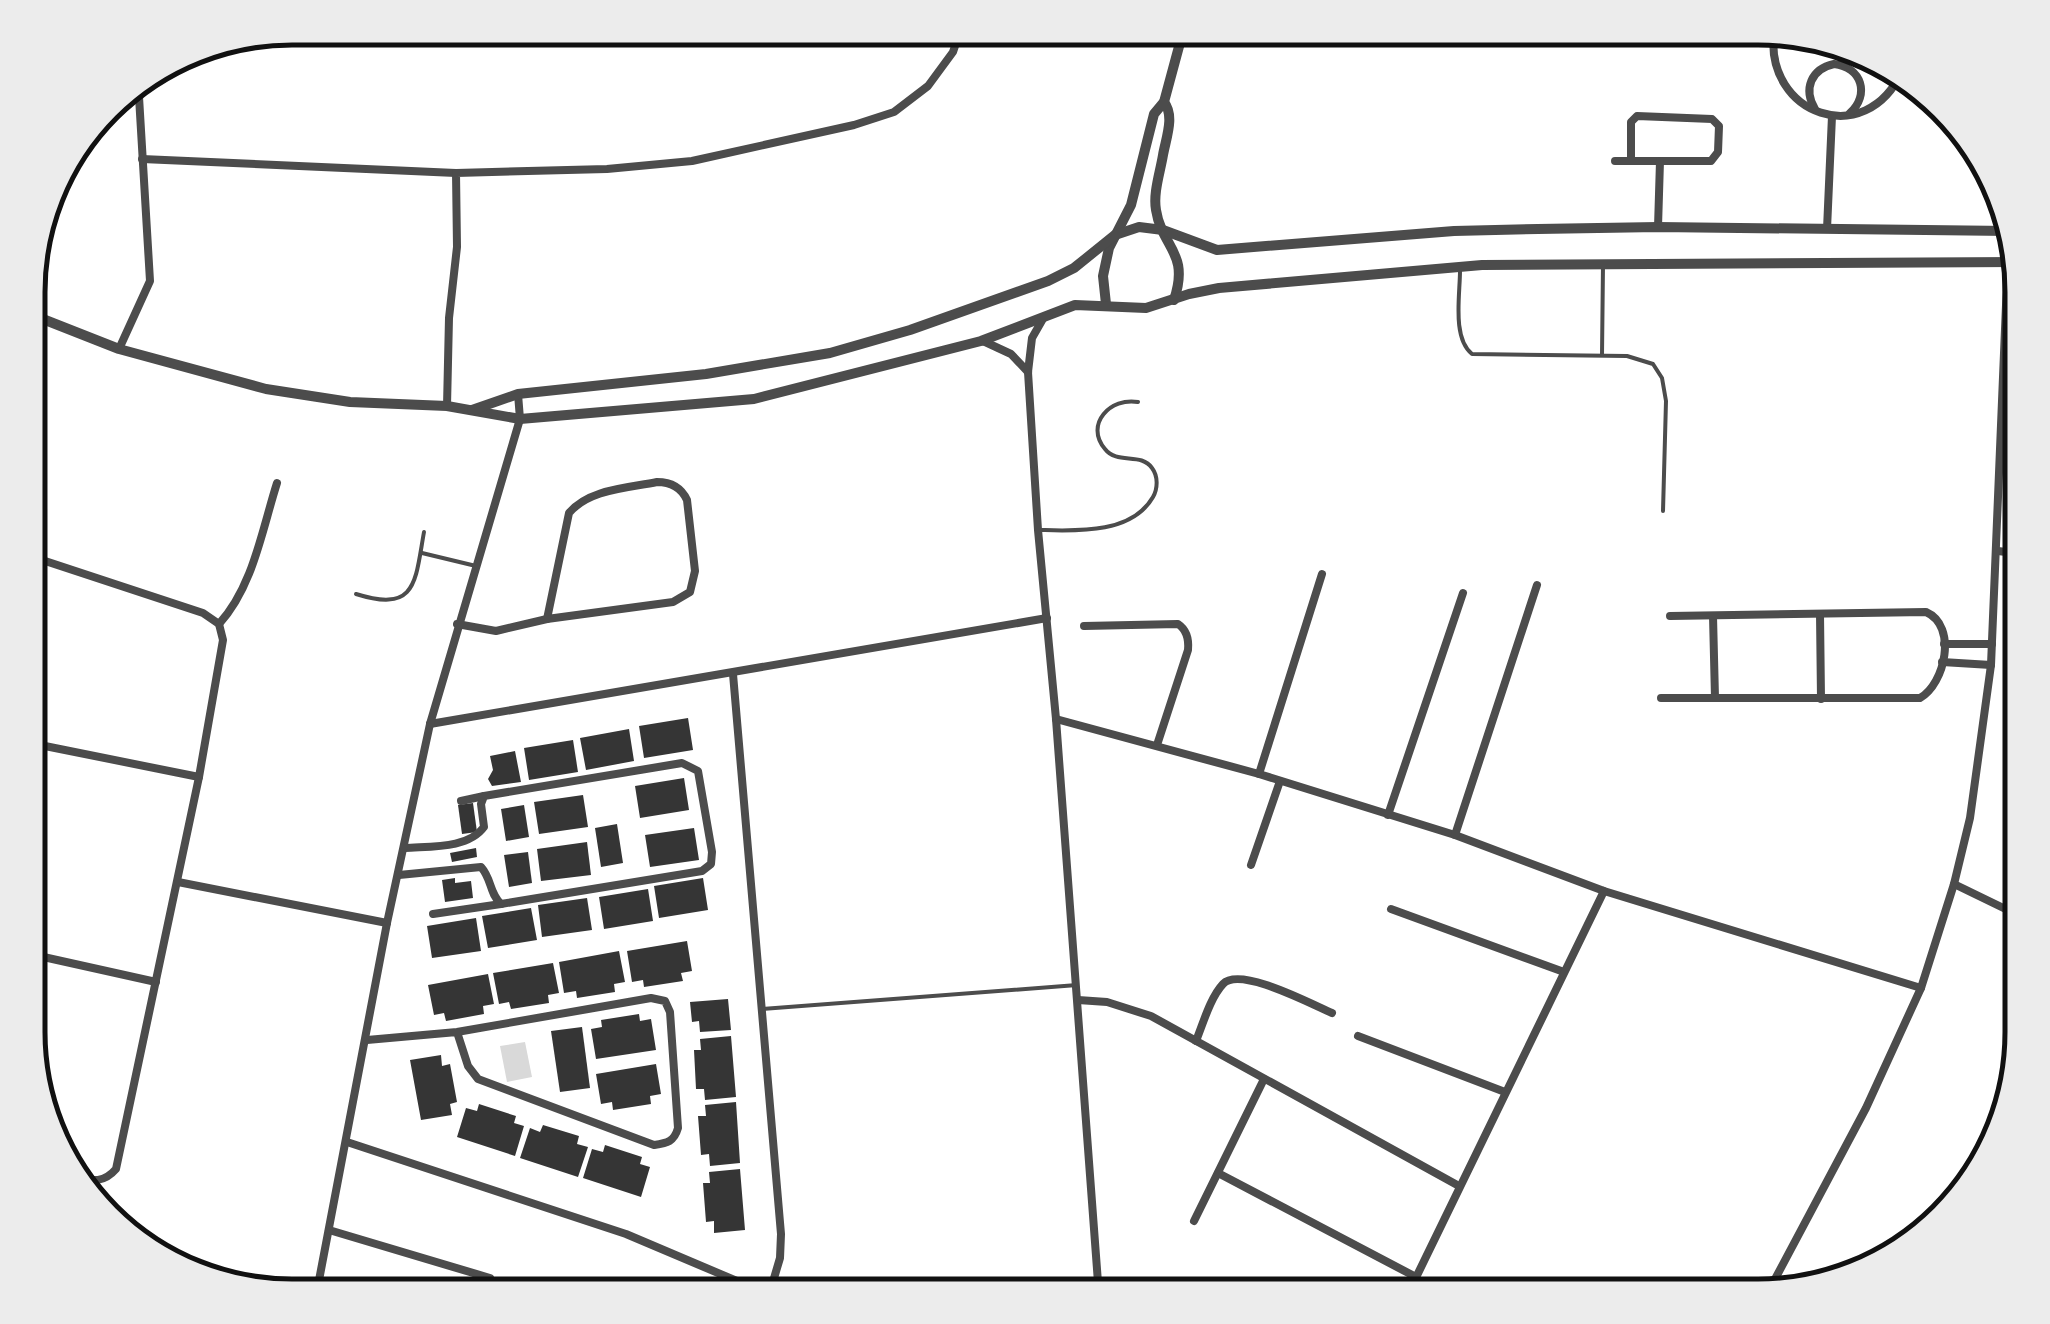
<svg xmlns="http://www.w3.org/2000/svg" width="2050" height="1324" viewBox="0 0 2050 1324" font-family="Manrope,sans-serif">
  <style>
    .water { fill: #d9d9d9 }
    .building { fill: #353535 }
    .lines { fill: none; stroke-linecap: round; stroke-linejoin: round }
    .service { stroke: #4c4c4c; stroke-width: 4 }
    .minor { stroke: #4c4c4c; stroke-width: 8 }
    .tertiary { stroke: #4c4c4c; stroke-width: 10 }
    .rim { fill: none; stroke: #111; stroke-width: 5 }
  </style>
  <rect width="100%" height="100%" fill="#fff"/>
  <polygon class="water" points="525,1042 532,1077 507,1082 500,1046"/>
  <g class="building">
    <polygon points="292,28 323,28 323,31 273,33"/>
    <polygon points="688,718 693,750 644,758 639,726"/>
    <polygon points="629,729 634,761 586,770 580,738"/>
    <polygon points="573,740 578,772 529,780 524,748"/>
    <polygon points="515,751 521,782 492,786 488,779 493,770 490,756"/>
    <polygon points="684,778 689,810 640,818 635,786"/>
    <polygon points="583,795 588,827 539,834 534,802"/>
    <polygon points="473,803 477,832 462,834 458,805"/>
    <polygon points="524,805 529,837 506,841 501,809"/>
    <polygon points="617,824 623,863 601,867 595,828"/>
    <polygon points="694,828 699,860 650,867 645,835"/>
    <polygon points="587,842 591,875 541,881 537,849"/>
    <polygon points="476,848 477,857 452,862 450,853"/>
    <polygon points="528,852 532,883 509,887 504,855"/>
    <polygon points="455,878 455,883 471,881 473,898 445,902 442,880"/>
    <polygon points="703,878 708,910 659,918 654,886"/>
    <polygon points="648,889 653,921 604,929 599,897"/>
    <polygon points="587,898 592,930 542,937 538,905"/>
    <polygon points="531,908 537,940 488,948 482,916"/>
    <polygon points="476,918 481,951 432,958 427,926"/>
    <polygon points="687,941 692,971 681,973 683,981 644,987 643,980 632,982 627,951"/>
    <polygon points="619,951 625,982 614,984 615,992 577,998 576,991 564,993 559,962"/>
    <polygon points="553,963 559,993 548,995 549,1003 511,1009 509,1002 499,1004 493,973"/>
    <polygon points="488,974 494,1004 483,1006 484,1014 446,1021 444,1013 434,1015 428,985"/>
    <polygon points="728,999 731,1030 700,1032 699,1021 692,1022 690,1002"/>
    <polygon points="639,1014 640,1021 651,1019 656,1050 596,1059 591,1029 602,1027 601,1020"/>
    <polygon points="582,1027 590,1088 560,1092 551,1031"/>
    <polygon points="731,1036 736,1097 705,1100 704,1089 696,1089 694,1050 701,1050 700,1039"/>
    <polygon points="441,1055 442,1066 450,1064 457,1102 450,1104 452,1115 421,1120 410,1060"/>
    <polygon points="656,1064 661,1094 650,1096 651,1104 613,1110 612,1102 601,1104 596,1074"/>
    <polygon points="736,1102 740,1163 710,1166 709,1154 701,1155 698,1116 706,1116 705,1105"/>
    <polygon points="479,1104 516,1116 514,1123 524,1126 515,1156 457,1137 466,1108 477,1111"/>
    <polygon points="543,1125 579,1136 577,1144 588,1147 578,1177 520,1158 530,1128 540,1132"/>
    <polygon points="605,1145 642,1157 640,1164 650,1167 641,1197 583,1178 592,1149 603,1152"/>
    <polygon points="740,1169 745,1230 714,1233 714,1221 706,1222 703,1183 710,1183 709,1172"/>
  </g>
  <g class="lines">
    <g class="service">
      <path d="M1460,271C1460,295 1452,338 1472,354L1627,356L1653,364L1662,378L1666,401L1663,511"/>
      <polyline points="1602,355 1603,265"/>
      <path d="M1041,530C1077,531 1132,534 1153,497C1158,488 1158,476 1152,468C1141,452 1117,465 1105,449C1084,424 1111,397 1138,402"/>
      <polyline points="422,553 476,566"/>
      <path d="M356,594C417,613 415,582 424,532"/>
      <polyline points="762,1009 1077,985"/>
    </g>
    <g class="minor">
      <path d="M1774,32C1764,115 1866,151 1902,71"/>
      <path d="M1815,109C1803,89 1811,69 1834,64C1862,67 1870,95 1850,113"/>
      <path d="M1950,120C1955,145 1968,162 1991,173"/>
      <polyline points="142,159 456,173"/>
      <polyline points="1615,161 1711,161 1718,152 1719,126 1712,119 1637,116 1631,122 1631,160"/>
      <polyline points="1658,227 1660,161"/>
      <polyline points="1827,229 1832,116"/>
      <polyline points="1044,317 1032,338 1028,372 1038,530 1056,719 1099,1296"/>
      <polyline points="983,341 1011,354 1028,372"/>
      <polyline points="119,349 150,281 138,80"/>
      <polyline points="447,406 449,318 457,247 456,173 607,169 692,161 854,125 894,112 928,86 953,52 961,28"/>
      <path d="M657,482C671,482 681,487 687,500L695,571L690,592L673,602L547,619L569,513C589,489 628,488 657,482Z"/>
      <polyline points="1998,551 2022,554"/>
      <polyline points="30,556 203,613 219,624 223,640 199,777 30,743"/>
      <polyline points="1820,614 1821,699"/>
      <polyline points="1713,616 1715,698"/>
      <path d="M219,624C253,587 262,530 277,483"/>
      <polyline points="457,624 496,631 547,619"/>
      <path d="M1084,626L1178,624C1187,630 1189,639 1188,650L1157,745"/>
      <polyline points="1944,644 1992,644"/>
      <polyline points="1942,662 1991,665"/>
      <polyline points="733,674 781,1234 780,1258 769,1295"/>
      <path d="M1661,698H1920C1945,684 1958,626 1926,612L1670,616"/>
      <polyline points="1056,719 1259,774 1455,835 1604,891 1921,988"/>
      <polyline points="430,724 1047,618"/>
      <polyline points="1259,774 1322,574"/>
      <polyline points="461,801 484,796"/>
      <polyline points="1388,815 1463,593"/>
      <polyline points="1455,835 1537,585"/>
      <polyline points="1251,865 1280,781"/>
      <path d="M399,875L481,867C492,879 489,893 501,904L702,871L711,864L712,852L698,771L682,763L484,796L481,804L484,827C468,849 430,846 405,848"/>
      <polyline points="178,882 387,923"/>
      <polyline points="1954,884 2022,917"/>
      <polyline points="1391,909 1564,972"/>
      <polyline points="433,914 501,904"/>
      <polyline points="30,954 156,982"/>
      <polyline points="1078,1000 1107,1002 1151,1016 1459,1186"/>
      <polyline points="1358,1036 1505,1092"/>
      <path d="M367,1040L457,1032L651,998L665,1001L670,1012L678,1128C674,1142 667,1143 654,1145L478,1079L468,1066L457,1032"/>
      <path d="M1196,1041C1203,1024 1210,998 1223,984C1240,966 1311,1004 1332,1013"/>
      <polyline points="347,1142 626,1234 770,1295"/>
      <polyline points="1218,1173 1416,1277"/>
      <path d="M75,1178C93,1181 104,1183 116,1169L199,777"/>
      <polyline points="1194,1221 1264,1079"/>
      <polyline points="329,1230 490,1278"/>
      <polyline points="316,1296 387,923 430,724 520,419 518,394"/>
      <polyline points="1407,1296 1604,891"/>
      <polyline points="1766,1296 1866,1108 1921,988 1954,884 1970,818 1991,665 2009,233"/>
    </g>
    <g class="tertiary">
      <path d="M1164,102C1175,116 1166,138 1163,155C1160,173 1153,193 1156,210C1162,248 1190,252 1174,300"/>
      <polyline points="1106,304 1103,276 1109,248 1131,205 1154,114 1164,102 1184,28"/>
      <polyline points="30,314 119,349 266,389 350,402 447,406 520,419 754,399 981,341 1075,305 1146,308 1189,294 1219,288 1482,265 2018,262"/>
      <polyline points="472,410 518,394 706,374 830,353 910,330 1048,281 1074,268 1115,235 1139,227 1163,230 1217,250 1454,231 1538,229 1658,227 2009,231"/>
    </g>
  </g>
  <path d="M0 0H2050V1324H0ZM292 45H1758A247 247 0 0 1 2005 292V1032A247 247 0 0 1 1758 1279H292A247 247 0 0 1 45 1032V292A247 247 0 0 1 292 45Z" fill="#ececec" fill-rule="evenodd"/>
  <path class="rim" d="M292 45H1758A247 247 0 0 1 2005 292V1032A247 247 0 0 1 1758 1279H292A247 247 0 0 1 45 1032V292A247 247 0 0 1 292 45Z"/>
</svg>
